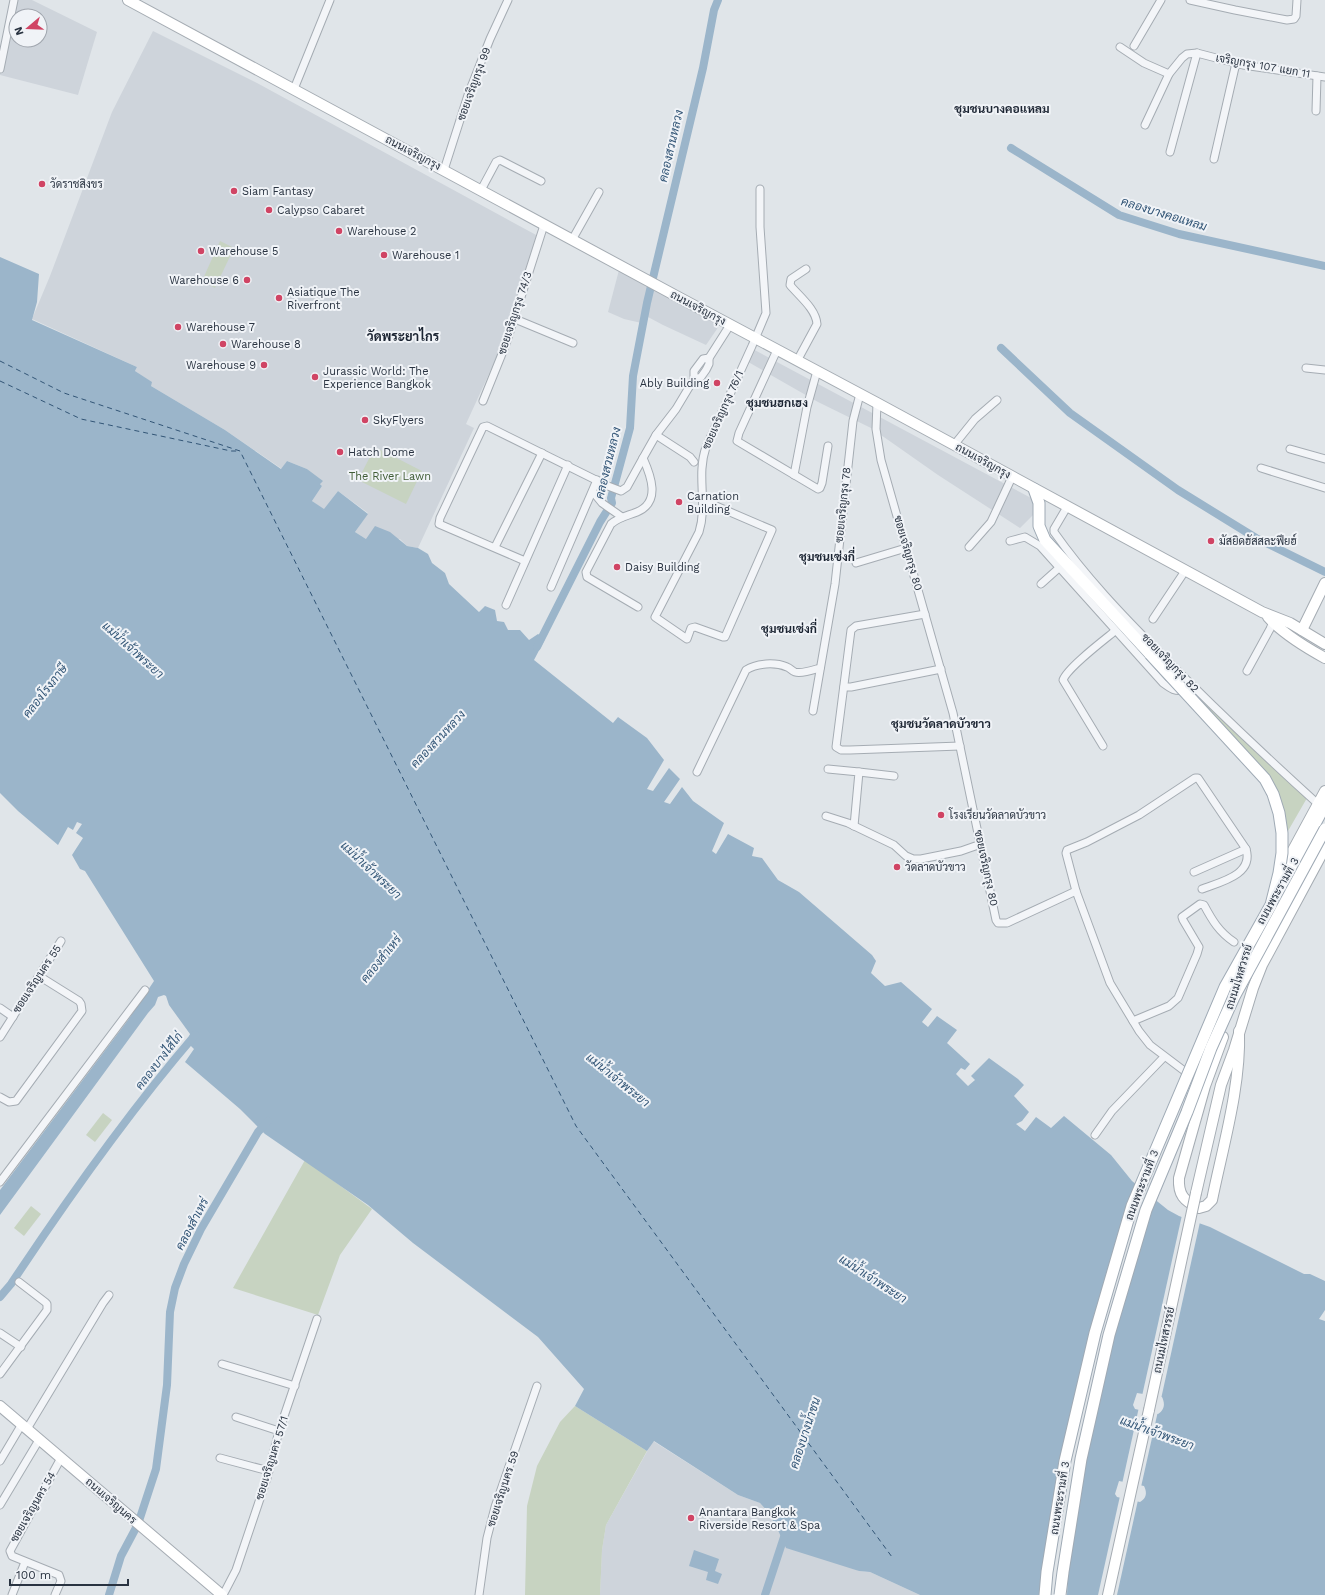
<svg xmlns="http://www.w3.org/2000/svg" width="1325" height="1595" viewBox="0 0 1325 1595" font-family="'Work Sans',Sarabun,sans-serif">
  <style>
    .built { fill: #ced4db; fill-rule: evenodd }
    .green { fill: #c7d3c1 }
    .water { fill: #9bb5ca; fill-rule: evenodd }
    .pier { fill: #e0e5e9 }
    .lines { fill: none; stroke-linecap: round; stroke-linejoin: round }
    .canal { stroke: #9bb5ca; stroke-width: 8 }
    .ferry { stroke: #325576; stroke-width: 1; stroke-dasharray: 5 4; stroke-linecap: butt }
    .street-casing { stroke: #a5acb3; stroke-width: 9 }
    .secondary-casing { stroke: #a5acb3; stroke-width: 12 }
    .primary-casing { stroke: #9faab5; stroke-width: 13 }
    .street { stroke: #f3f5f8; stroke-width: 7 }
    .secondary { stroke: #fff; stroke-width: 10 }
    .primary { stroke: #fff; stroke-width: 11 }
    .secondary-bridge-casing { stroke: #a5acb3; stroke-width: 12; stroke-linecap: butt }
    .primary-bridge-casing { stroke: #9faab5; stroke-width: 13; stroke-linecap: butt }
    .secondary-bridge { stroke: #fff; stroke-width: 10 }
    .primary-bridge { stroke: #fff; stroke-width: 11 }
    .poi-dot { fill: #d04464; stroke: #f0f3f7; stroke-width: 1.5 }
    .labels { text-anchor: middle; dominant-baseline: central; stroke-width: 4; stroke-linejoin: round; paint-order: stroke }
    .street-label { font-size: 11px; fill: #293341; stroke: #f0f3f7 }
    .poi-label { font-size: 11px; fill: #293341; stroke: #f0f3f7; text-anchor: start }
    .park-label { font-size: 11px; fill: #405d36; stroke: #f0f3f7 }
    .neighbourhood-label { font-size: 12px; font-weight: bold; fill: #1b2432; stroke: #f0f3f7 }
    .water-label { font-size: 12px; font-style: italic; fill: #325576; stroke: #f0f3f7 }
    .quarter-label { font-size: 13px; font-weight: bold; fill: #1b2432; stroke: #f0f3f7 }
  </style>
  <rect width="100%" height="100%" fill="#e0e5e9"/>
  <g class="built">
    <path d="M14,0H32L97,32L78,95L0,75ZM16,16H40V40H16Z"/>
    <polygon points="153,31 257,83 538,236 504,341 466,424 474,428 418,548 407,546 400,539 366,539 355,532 368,513 338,491 324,510 312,501 322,486 307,469 287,461 282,469 225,430 151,386 151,382 135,371 137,367 32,319 50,276 112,112"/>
    <polygon points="619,270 719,323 717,329 706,345 663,325 648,317 646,324 624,319 608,312"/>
    <polygon points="749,347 1033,499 1035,513 1020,528 938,475 871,428 818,402 743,359"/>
    <polygon points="653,1441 738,1495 760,1503 768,1512 777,1528 859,1571 870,1572 920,1595 600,1595 602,1550 606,1525"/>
  </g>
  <g class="green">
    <polygon points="220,241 234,248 215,288 202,281"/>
    <polygon points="375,447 422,471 406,504 358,480"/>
    <polygon points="1190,689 1307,798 1288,831 1276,819 1275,808 1260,775 1184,696"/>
    <polygon points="103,1113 112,1120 95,1142 86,1135"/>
    <polygon points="305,1160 372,1209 340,1255 318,1315 233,1288"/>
    <polygon points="31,1206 41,1214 24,1236 14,1228"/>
    <polygon points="575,1406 647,1451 606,1525 602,1550 600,1595 525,1595 527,1506 537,1466 560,1422"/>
  </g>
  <g class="water">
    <path d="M0,257L39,274L37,302L32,320L137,367L135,371L152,382L151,386L225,430L281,469L287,461L307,469L323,481L320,484L322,486L312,501L324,509L338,491L368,514L355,532L366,539L375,526L390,532L407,546L418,548L428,554L432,563L445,573L449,584L479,612L485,606L495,610L497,621L504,622L508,630H520L529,640L538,634L545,639L534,660L613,723L618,717L647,738L664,760L647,789L653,791L669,768L680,779L664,802L670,804L682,787L693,801L724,823L712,851L716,854L728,834L754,848L752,856L762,858L778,880L799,892L872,955L876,961L871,973L885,986L901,982L932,1009L922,1022L928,1027L937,1016L957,1030L947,1043L970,1064L965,1070L961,1068L956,1074L968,1086L975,1080L971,1076L989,1058L1018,1079L1024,1085L1014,1096L1029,1112L1022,1121L1016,1124L1025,1131L1036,1117L1051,1128L1064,1116L1111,1155L1132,1181L1168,1210L1179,1216L1210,1227L1304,1274H1310L1325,1281V1310L1319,1319L1325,1321V1595H920L870,1572L859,1571L786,1548L777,1528L768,1512L760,1503L738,1495L654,1441L647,1451L575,1406L584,1389L538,1337L413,1243L368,1205L265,1134L240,1109L185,1062L194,1049L187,1042L190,1034L169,1005L166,996L164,995L158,997L155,1005L148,1013L0,1215V1190L128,1020L154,981L85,871L80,869L72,855L83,838L76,833L82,824L77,822L73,830L68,827L58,845L18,811L0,793ZM1137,1393L1162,1397C1165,1403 1165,1410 1158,1414L1135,1409L1133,1405ZM1119,1481L1144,1486C1147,1492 1147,1498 1140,1502L1117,1497L1115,1494Z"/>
    <polygon points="694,1550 719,1559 715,1571 722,1574 718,1584 706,1580 708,1572 689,1566"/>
  </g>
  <g class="pier">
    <polygon points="1138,1183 1156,1198 1150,1214 1115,1334 1086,1463 1068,1570 1067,1595 1041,1595 1061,1461"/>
    <polygon points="1182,1215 1200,1222 1161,1399 1142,1396"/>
    <polygon points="1139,1407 1158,1411 1141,1487 1122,1484"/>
    <polygon points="1120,1496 1138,1500 1117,1595 1098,1595"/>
  </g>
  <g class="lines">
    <g class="canal">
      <polyline points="1011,148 1119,215 1179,234 1325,266"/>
      <polyline points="1001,348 1070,413 1178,490 1256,538 1325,572"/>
      <polyline points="537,647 600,522 612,503 611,498 630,428 633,376 647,303 703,68 714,10 718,0"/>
      <path d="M0,1297L11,1284C68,1198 128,1113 195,1035"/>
      <polyline points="109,1595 121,1556 138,1524 156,1469 167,1385 170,1312 175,1288 184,1264 201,1229 258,1132 268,1121"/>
      <polyline points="765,1595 786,1531"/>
    </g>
    <g class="ferry">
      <polyline points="0,361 64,393 240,451 576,1126 892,1557"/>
      <polyline points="0,381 81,419 231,451 238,451"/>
    </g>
    <defs>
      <g id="street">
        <polyline points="1190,0 1235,10 1287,20 1294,19 1296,16 1297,0"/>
        <polyline points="1134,46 1161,0"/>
        <polyline points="1120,47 1144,63 1169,74 1182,58 1187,54 1197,53 1243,65 1325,77"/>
        <polyline points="0,69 14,0"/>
        <polyline points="294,89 330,0"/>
        <polyline points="1316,111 1317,76"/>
        <polyline points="1145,125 1169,74"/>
        <polyline points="1170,152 1197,53"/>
        <polyline points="1214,159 1236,63"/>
        <polyline points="444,170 468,95 490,39 508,0"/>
        <polyline points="481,190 496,162 500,160 541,181"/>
        <polyline points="572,240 599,192"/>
        <polyline points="515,319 573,343"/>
        <polyline points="777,350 739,433 737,441 818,489 820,488 822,483 828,446"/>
        <path d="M797,361L817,324C816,309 799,296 790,285L791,279L806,269"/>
        <polyline points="1306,368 1325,370"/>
        <polyline points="694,379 701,377 706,370 709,364 709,358 730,325"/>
        <polyline points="483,401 506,344 544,225"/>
        <polyline points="877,403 876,429 881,460 953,713 996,920 998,923 1007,923 1076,891 1110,983 1139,1031 1150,1045 1191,1076"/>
        <polyline points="656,435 690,457 694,462"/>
        <polyline points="954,445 975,419 997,400"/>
        <polyline points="1290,449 1325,459"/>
        <polyline points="1261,468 1325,488"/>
        <polyline points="794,475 807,407 817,371"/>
        <polyline points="593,492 602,503 622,517"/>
        <path d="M702,500L772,530L725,637H723L695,627L691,628L687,639L655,617L699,532C708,503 696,476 706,447L752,346L766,313L760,227V189"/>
        <path d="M1067,507L1054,529V532C1085,576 1122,615 1160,653C1211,705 1264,755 1318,804"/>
        <path d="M1010,541L1025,537L1040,546L1163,683C1171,689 1175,692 1185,690"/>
        <polyline points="495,547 542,453"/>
        <polyline points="969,547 991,522 1012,477"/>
        <polyline points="525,561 439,524 440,518 483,427 487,426 608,486 621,491 627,487 643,458"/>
        <polyline points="856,563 906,548"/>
        <polyline points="1041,584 1060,567"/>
        <polyline points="551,587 597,480"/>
        <polyline points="506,605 568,465"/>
        <path d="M638,607L587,577L586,572L611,524C619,517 627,516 637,512C661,502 651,476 643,458L656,435L676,409L694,379V371L703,359L709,358"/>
        <polyline points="925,614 856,626 851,630 836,747 841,750 850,750 960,746"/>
        <polyline points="1153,619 1185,571"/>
        <polyline points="1247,671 1270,629 1273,622"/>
        <polyline points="844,687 851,687 941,669"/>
        <polyline points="813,711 835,584 853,421 860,394"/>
        <path d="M1103,746L1063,680C1067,668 1104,640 1115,631"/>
        <polyline points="828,769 859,772 854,826"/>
        <path d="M697,772L746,670C757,663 775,662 787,667C790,668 792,671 795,672C802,674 813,670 820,668"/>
        <polyline points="859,772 894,776"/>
        <polyline points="826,816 848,823 894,845 906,856 913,859 921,859 961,851 981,844"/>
        <polyline points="1194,872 1246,849"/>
        <path d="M1076,891L1066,853L1067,850L1087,842L1139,815L1195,778H1198L1246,849C1254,875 1220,882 1202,889"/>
        <polyline points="0,1008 13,1017"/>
        <path d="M1133,1021L1169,1006L1178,998L1197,954L1199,947L1183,920L1182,917L1200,904L1204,905C1212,920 1219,932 1234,942"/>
        <polyline points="0,1037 61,941"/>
        <polyline points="0,1097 9,1102 16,1101 82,1011 81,1004 79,1001 39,976"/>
        <polyline points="1095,1135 1112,1111 1164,1057"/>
        <polyline points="0,1182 145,990"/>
        <polyline points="0,1333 21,1347"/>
        <polyline points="222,1364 295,1386"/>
        <polyline points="0,1374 47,1310 47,1304 45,1302 19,1282"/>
        <polyline points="236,1417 279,1431"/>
        <polyline points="27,1429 103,1303 109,1295"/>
        <polyline points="220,1458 269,1471"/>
        <polyline points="0,1461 22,1424"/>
        <polyline points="0,1505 39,1440"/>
        <polyline points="12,1595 25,1562"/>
        <polyline points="55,1595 61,1581 59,1575 12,1556 10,1551 61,1458"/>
        <polyline points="223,1595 236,1570 267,1478 279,1431 317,1319"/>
        <polyline points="479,1595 487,1538 495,1507 537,1386"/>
      </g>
      <g id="secondary">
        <polyline points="128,0 680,298 877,403 1262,612 1290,623 1325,644"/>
        <path d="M1268,617C1283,634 1305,647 1325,658"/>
        <polyline points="1302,630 1325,583"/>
        <polyline points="1280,874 1325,791"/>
        <polyline points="1233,992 1243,962"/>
        <path d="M1223,1037L1205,1086L1179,1178C1178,1195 1184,1201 1199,1208L1206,1206L1212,1200C1223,1146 1241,1086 1239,1031"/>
        <polyline points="1196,1193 1221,1085 1234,1050 1253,988 1262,965 1325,848"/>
        <polyline points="0,1406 222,1595"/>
        <polyline points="1108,1595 1149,1410"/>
      </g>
      <g id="primary">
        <polyline points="1034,489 1039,503 1039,526 1045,540 1150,654"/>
        <polyline points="1275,898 1325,805"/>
      </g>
    </defs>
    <use href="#street" class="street-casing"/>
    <use href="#secondary" class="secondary-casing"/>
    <use href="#primary" class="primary-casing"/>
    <use href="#street" class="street"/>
    <use href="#secondary" class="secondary"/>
    <use href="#primary" class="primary"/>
    <defs>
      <polyline id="secondary-bridge" points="1149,1410 1196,1193"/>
      <g id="primary-bridge">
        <polyline points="1045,1595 1047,1572 1065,1461 1095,1333 1132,1206 1225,987 1271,905 1279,873 1282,853 1282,833 1279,813 1273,794 1265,779 1150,654"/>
        <polyline points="1060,1595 1063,1572 1081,1459 1109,1335 1146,1210 1187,1112 1211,1048 1234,997 1325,829"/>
      </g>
    </defs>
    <use href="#secondary-bridge" class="secondary-bridge-casing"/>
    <use href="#primary-bridge" class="primary-bridge-casing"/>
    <use href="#secondary-bridge" class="secondary-bridge"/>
    <use href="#primary-bridge" class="primary-bridge"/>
  </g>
  <g class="poi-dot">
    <circle cx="42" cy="184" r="4"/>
    <circle cx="234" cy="191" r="4"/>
    <circle cx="269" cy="210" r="4"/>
    <circle cx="339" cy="231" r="4"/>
    <circle cx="201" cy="251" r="4"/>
    <circle cx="384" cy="255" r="4"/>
    <circle cx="247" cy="280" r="4"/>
    <circle cx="279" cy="298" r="4"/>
    <circle cx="178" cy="327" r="4"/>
    <circle cx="223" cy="344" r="4"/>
    <circle cx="264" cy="365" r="4"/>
    <circle cx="315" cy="377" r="4"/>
    <circle cx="717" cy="383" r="4"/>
    <circle cx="365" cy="420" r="4"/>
    <circle cx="340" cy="452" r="4"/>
    <circle cx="679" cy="502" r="4"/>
    <circle cx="1211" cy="541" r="4"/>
    <circle cx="617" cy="567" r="4"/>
    <circle cx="941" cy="815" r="4"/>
    <circle cx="897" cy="867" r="4"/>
    <circle cx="691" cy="1518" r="4"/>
  </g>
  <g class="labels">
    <g class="street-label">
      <text transform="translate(1263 66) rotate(10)">เจริญกรุง 107 แยก 11</text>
      <text transform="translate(474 84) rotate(-70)">ซอยเจริญกรุง 99</text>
      <text transform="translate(413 153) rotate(28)">ถนนเจริญกรุง</text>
      <text transform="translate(698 308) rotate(28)">ถนนเจริญกรุง</text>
      <text transform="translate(515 313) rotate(-72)">ซอยเจริญกรุง 74/3</text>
      <text transform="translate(723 410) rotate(-66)">ซอยเจริญกรุง 76/1</text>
      <text transform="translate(983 461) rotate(29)">ถนนเจริญกรุง</text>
      <text transform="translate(843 505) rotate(-84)">ซอยเจริญกรุง 78</text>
      <text transform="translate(908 553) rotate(74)">ซอยเจริญกรุง 80</text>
      <text transform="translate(1170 663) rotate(46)">ซอยเจริญกรุง 82</text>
      <text transform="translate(986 868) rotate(78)">ซอยเจริญกรุง 80</text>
      <text transform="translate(1278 891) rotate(-61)">ถนนพระรามที่ 3</text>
      <text transform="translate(1239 977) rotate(-73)">ถนนมไหสวรรย์</text>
      <text transform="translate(37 979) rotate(-57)">ซอยเจริญนคร 55</text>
      <text transform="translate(1142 1185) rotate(-69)">ถนนพระรามที่ 3</text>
      <text transform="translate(1164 1340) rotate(-78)">ถนนมไหสวรรย์</text>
      <text transform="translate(272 1458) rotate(-73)">ซอยเจริญนคร 57/1</text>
      <text transform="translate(503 1489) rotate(-72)">ซอยเจริญนคร 59</text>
      <text transform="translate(1060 1498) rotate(-81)">ถนนพระรามที่ 3</text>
      <text transform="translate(111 1501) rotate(41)">ถนนเจริญนคร</text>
      <text transform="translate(33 1507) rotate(-60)">ซอยเจริญนคร 54</text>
    </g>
    <g class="poi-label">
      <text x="50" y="184">วัดราชสิงขร</text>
      <text x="242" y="191">Siam Fantasy</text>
      <text x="277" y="210">Calypso Cabaret</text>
      <text x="347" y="231">Warehouse 2</text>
      <text x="209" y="251">Warehouse 5</text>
      <text x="392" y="255">Warehouse 1</text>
      <text x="239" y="280" text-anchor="end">Warehouse 6</text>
      <text x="287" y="292">Asiatique The<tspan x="287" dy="13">Riverfront</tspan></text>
      <text x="186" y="327">Warehouse 7</text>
      <text x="231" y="344">Warehouse 8</text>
      <text x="256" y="365" text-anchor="end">Warehouse 9</text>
      <text x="323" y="371">Jurassic World: The<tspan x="323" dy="13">Experience Bangkok</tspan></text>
      <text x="709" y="383" text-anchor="end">Ably Building</text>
      <text x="373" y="420">SkyFlyers</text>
      <text x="348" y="452">Hatch Dome</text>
      <text x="687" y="496">Carnation<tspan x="687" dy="13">Building</tspan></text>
      <text x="1219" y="541">มัสยิดฮัสสละฟียฮ์</text>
      <text x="625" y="567">Daisy Building</text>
      <text x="949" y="815">โรงเรียนวัดลาดบัวขาว</text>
      <text x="905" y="867">วัดลาดบัวขาว</text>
      <text x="699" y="1512">Anantara Bangkok<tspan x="699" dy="13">Riverside Resort &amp; Spa</tspan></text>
    </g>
    <g class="park-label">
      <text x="390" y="476">The River Lawn</text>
    </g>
    <g class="neighbourhood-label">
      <text x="1002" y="109">ชุมชนบางคอแหลม</text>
      <text x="777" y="403">ชุมชนฮกเฮง</text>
      <text x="827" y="557">ชุมชนเซ่งกี่</text>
      <text x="789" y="629">ชุมชนเซ่งกี่</text>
      <text x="941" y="724">ชุมชนวัดลาดบัวขาว</text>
    </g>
    <g class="water-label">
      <text transform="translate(671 146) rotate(-77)">คลองสวนหลวง</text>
      <text transform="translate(1164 214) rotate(17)">คลองบางคอแหลม</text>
      <text transform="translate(608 463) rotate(-76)">คลองสวนหลวง</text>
      <text transform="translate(133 650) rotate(42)">แม่น้ำเจ้าพระยา</text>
      <text transform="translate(45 691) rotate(-52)">คลองโรงภาษี</text>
      <text transform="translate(438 739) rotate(-47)">คลองสวนหลวง</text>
      <text transform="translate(371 870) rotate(43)">แม่น้ำเจ้าพระยา</text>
      <text transform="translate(381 959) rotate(-51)">คลองสำเหร่</text>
      <text transform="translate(159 1061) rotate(-52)">คลองบางไส้ไก่</text>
      <text transform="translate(618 1080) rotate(39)">แม่น้ำเจ้าพระยา</text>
      <text transform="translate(192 1224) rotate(-62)">คลองสำเหร่</text>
      <text transform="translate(873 1279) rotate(33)">แม่น้ำเจ้าพระยา</text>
      <text transform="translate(805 1433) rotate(-72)">คลองบางน้ำชน</text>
      <text transform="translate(1157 1433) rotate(20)">แม่น้ำเจ้าพระยา</text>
    </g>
    <g class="quarter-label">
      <text x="403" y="336">วัดพระยาไกร</text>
    </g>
  </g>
  <g transform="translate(28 28) rotate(251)"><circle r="19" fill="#f0f3f7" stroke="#a0a6ae"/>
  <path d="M0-3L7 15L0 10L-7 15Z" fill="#d04464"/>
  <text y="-6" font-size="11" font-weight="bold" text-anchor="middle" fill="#293341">N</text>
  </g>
  <path d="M10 1579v6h118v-6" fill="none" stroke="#293341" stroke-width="2"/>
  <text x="16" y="1579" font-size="12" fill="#293341" stroke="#f0f3f7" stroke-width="3" paint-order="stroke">100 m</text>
</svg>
